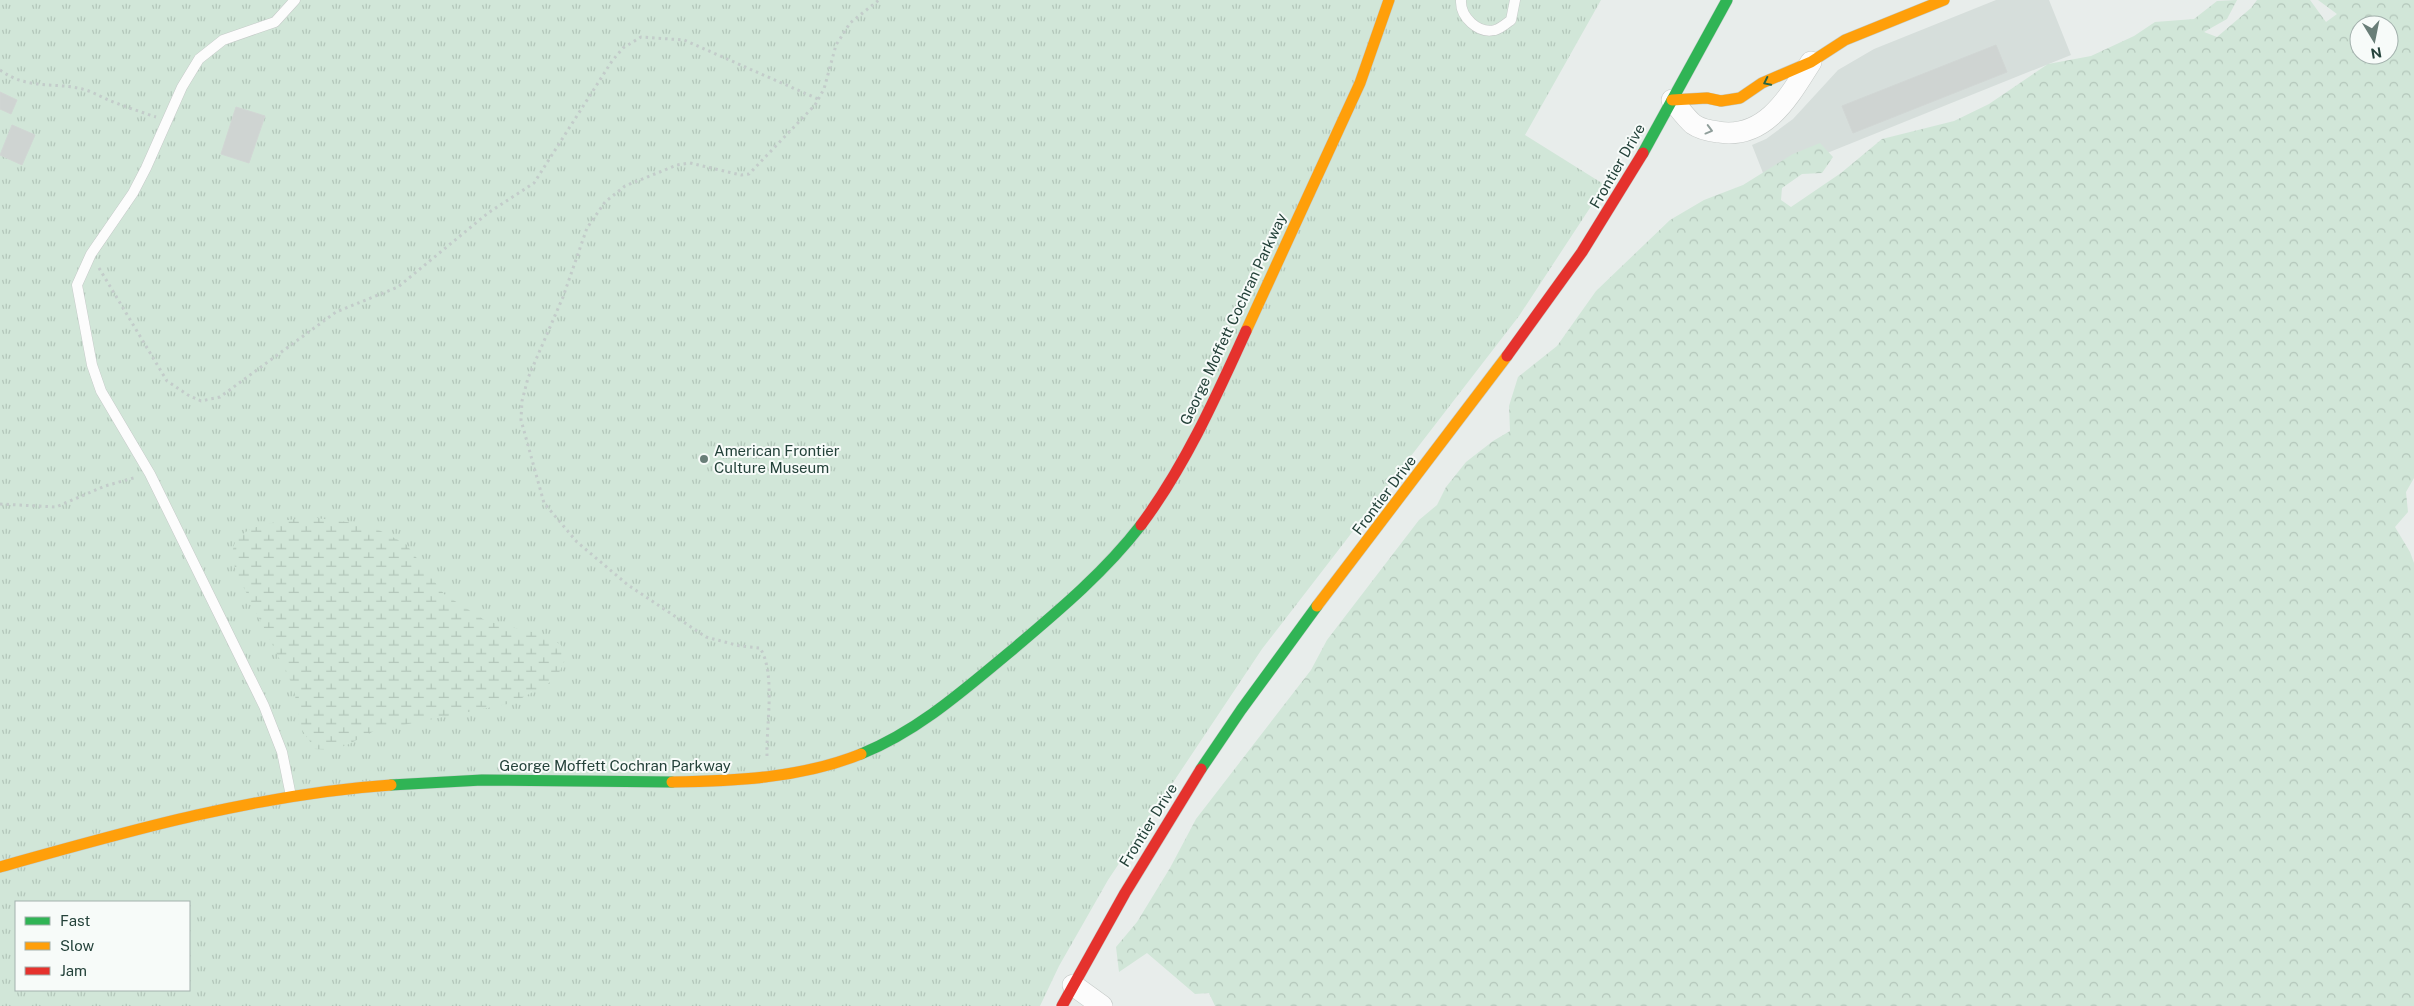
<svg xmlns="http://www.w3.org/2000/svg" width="2414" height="1006" viewBox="0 0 2414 1006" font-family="'Public Sans',sans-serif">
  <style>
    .built { fill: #d6dedb }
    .grass { fill: url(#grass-tufts); fill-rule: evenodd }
    .forest { fill: url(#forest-crowns); fill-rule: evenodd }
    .wetland { fill: url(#wetland-marsh) }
    .building { fill: #cfd4d2; stroke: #d1d6d4 }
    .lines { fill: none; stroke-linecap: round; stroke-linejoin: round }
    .lane-casing { stroke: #c5cac8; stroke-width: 11 }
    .street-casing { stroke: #c5cac8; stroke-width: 22 }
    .fast-casing { stroke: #c3cbc8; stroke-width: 12 }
    .slow-casing { stroke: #c3cbc8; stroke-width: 12 }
    .jam-casing { stroke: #c3cbc8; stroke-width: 12 }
    .path { stroke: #c3ccca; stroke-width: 3; stroke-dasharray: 2.5 4; stroke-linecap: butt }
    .lane { stroke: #fcfcfc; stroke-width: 10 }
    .street { stroke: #fcfcfc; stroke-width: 21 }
    .fast { stroke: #30b455; stroke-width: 11 }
    .slow { stroke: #ff9f0a; stroke-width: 11 }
    .jam { stroke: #e5322d; stroke-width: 11 }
    .oneway { stroke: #286442 }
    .oneway2 { stroke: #909f9b }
    .poi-dot { fill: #697e78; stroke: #f7fbf9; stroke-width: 2 }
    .labels { text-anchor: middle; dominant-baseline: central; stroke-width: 4; stroke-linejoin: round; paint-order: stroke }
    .street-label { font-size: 15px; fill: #24423a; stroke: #f7fbf9 }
    .poi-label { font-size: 15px; fill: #24423a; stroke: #f7fbf9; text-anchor: start }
  </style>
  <defs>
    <pattern id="grass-tufts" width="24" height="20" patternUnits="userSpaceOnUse" patternTransform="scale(1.25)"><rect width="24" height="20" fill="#d1e6d8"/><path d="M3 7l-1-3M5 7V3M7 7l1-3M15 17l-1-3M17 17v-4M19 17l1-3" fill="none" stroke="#b3c6ba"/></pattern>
    <pattern id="forest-crowns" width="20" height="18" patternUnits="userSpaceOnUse" patternTransform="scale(1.25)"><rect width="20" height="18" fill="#d1e6d8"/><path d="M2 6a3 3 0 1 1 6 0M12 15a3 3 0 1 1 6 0" fill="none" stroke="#b3c6ba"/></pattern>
    <pattern id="wetland-marsh" width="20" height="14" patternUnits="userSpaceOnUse" patternTransform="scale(1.25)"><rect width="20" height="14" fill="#d1e6d8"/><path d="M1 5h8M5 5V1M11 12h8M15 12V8" fill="none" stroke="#b3c6ba"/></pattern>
  </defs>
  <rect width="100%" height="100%" fill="#e8edeb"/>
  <polygon class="built" points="1996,0 2049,0 2071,55 1765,178 1752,145 1766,139 1793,119 1838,70 1874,49"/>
  <path class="grass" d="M0,0H1601L1525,135L1605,185L1519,316L1262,649L1108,880L1059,966L1040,1006H0ZM16,902H189V990H16Z"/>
  <path class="forest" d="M2237,0L2227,19L2204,32L2217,37L2251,8L2257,0H2310L2326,22L2337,14L2318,0H2414V478L2406,492L2408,512L2395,527L2410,552L2414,563V1006H1215L1209,993L1195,994L1147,953L1119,972L1116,947L1137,922L1170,868L1196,819L1311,670L1327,640L1419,520L1437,505L1446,487L1466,462L1493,441L1510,431L1509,406L1518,377L1557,346L1596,291L1670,220L1704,200L1743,185L1793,154L1820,143L1833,157L1822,173L1802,174L1782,188L1781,200L1791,207L1841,173L1882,139L1954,121L1989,104L2048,64L2091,56L2134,36L2155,22L2194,19L2217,1ZM2359,25H2389V55H2359Z"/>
  <path class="wetland" d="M309,517L369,525L406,544L444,594L486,621L545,635L561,645L566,658L556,679L513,703L374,731L347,745L331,750L315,749L302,730L293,686L236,572C234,563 230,550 236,541C248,522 289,521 309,517Z"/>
  <g class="building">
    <polygon points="1996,45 2007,72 1853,133 1842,106"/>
    <polygon points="0,92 17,100 11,114 0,109"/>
    <polygon points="236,107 265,116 249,163 221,154"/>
    <polygon points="12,125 35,135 22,165 0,155"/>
  </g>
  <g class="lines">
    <defs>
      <g id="lane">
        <path d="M1461,0C1460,17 1478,34 1495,30C1500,29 1507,23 1511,20L1515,0"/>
        <polyline points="291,796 282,752 264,706 150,474 101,391 92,365 77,285 91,254 133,193 146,168 182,87 199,59 223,40 275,22 295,0"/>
      </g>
      <g id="street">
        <path d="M1672,100C1679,108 1685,117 1693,124C1700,129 1710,131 1718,132C1766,140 1790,95 1811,62"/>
        <polyline points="1073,985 1102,1006"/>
      </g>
      <g id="fast">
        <polyline points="1643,153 1727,0"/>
        <path d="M861,754C918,731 964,690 1011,651C1057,612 1104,573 1141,525"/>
        <polyline points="1201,769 1241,710 1317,606"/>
        <polyline points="391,785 482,780 672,782"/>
      </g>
      <g id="slow">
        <polyline points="1672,100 1707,98 1721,101 1740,98 1762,83 1811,62 1845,40 1944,0"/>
        <polyline points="1246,331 1360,83 1389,0"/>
        <polyline points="1317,606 1507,356"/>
        <path d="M672,782C736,781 801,778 861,754"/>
        <path d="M0,867C128,831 258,794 391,785"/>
      </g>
      <g id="jam">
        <polyline points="1507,356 1582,252 1643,153"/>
        <path d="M1141,525C1185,466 1216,397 1246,331"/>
        <polyline points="1062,1006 1125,893 1201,769"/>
      </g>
    </defs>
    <use href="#lane" class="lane-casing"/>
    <use href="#street" class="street-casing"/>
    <use href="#fast" class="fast-casing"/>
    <use href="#slow" class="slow-casing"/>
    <use href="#jam" class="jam-casing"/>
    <g class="path">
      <path d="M0,70C29,91 55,81 86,90C95,93 103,98 111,101C126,107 141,112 156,117"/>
      <polyline points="99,268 167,381 188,395 201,401 220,397 336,312 398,287 488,213 534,183 612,61 623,48 641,37 684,40 818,99"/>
      <polyline points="0,504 56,507 105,486 137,477"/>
      <path d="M767,756C766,726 776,673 760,648L740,646L706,637L628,585L577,542L544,503L521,420L522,401L528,378L563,297L587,228L605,202L625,186L677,165L690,163L741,175L749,174L815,105L824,89L836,45L850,23L879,0"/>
    </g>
    <use href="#lane" class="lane"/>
    <use href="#street" class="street"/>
    <use href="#fast" class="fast"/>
    <use href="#slow" class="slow"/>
    <use href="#jam" class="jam"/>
  </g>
  <defs><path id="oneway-chevron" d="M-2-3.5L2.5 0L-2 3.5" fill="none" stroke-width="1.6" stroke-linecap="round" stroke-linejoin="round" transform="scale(1.25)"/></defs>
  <use class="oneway" href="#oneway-chevron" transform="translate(1767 82) rotate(154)"/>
  <use class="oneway2" href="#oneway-chevron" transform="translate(1709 130) rotate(15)"/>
  <circle class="poi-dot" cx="704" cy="459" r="5"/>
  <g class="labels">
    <g class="street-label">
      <text transform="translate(1617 166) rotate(-60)">Frontier Drive</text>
      <text transform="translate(1233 319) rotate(-65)">George Moffett Cochran Parkway</text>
      <text transform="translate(1384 495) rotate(-53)">Frontier Drive</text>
      <text x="615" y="765">George Moffett Cochran Parkway</text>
      <text transform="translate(1148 825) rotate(-58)">Frontier Drive</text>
    </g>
    <g class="poi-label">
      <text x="714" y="450">American Frontier<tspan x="714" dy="17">Culture Museum</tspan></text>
    </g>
  </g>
  <rect x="15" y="901" width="175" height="90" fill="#f7fbf9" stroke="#a3b1ad"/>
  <rect x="25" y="917" width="25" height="8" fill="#30b455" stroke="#a3b1ad"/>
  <text x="60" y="926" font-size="15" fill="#24423a">Fast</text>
  <rect x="25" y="942" width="25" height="8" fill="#ff9f0a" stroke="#a3b1ad"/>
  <text x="60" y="951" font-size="15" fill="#24423a">Slow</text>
  <rect x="25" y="967" width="25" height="8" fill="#e5322d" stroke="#a3b1ad"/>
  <text x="60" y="976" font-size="15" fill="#24423a">Jam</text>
  <g transform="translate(2374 40) rotate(170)"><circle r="24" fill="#f7fbf9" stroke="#a3b1ad"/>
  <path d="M0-4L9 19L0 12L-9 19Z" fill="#697e78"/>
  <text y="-8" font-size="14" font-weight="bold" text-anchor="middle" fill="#24423a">N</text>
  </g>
</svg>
